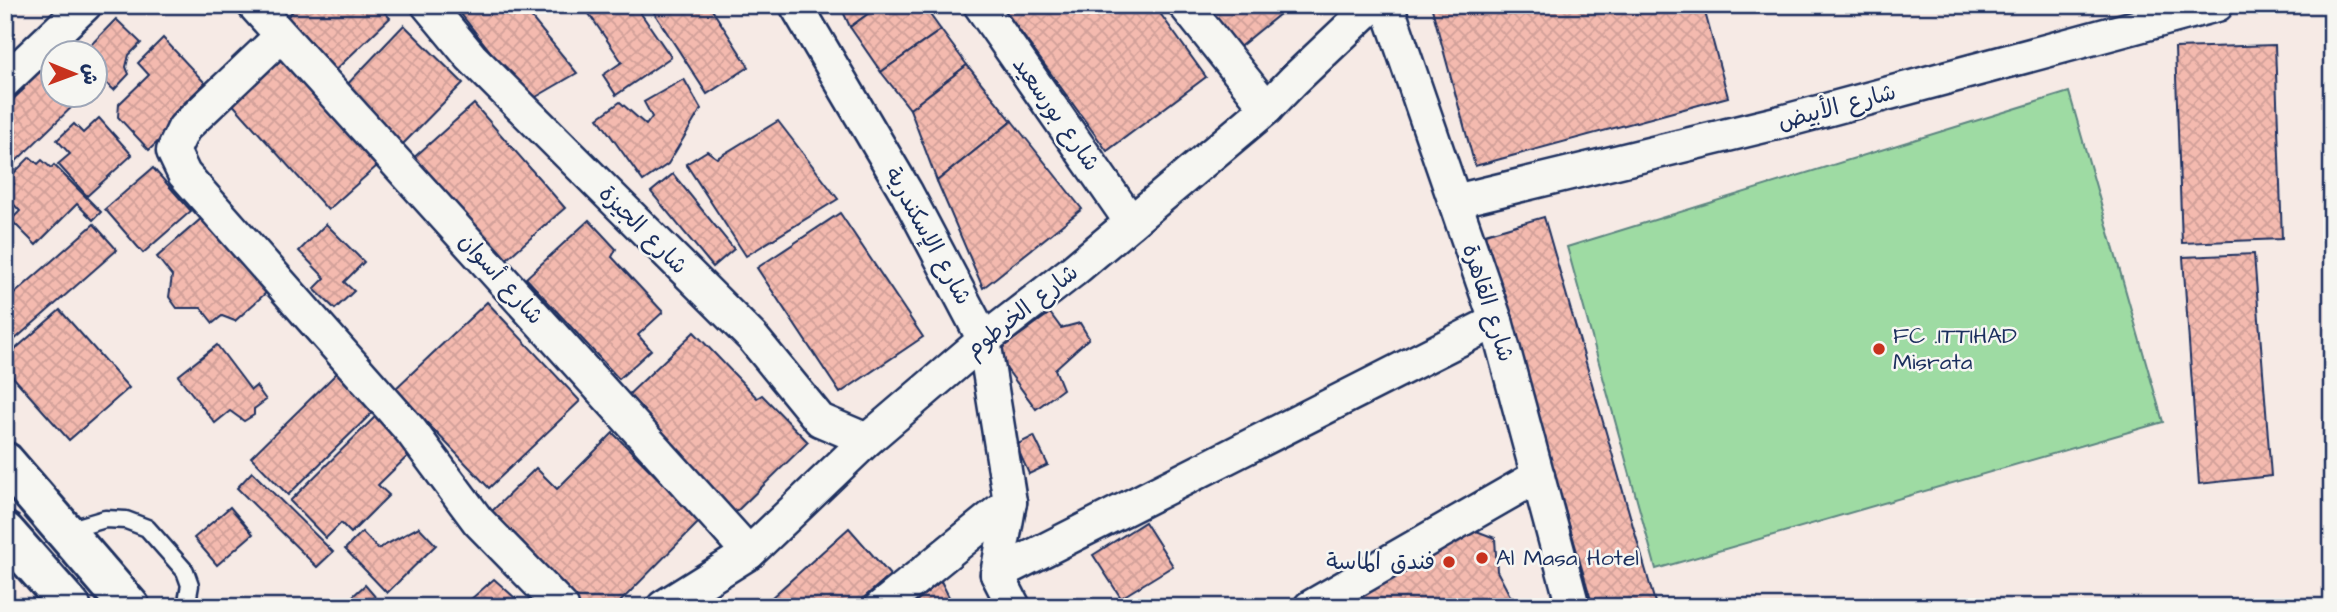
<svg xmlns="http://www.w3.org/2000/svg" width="2337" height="612" viewBox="0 0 2337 612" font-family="'Architects Daughter','Playpen Sans Arabic',sans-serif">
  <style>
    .grass { fill: #9edba3; stroke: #5c8580; stroke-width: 2 }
    .building { fill: url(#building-cross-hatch); stroke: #1b2f5e; stroke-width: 2 }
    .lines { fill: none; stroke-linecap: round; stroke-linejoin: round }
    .service-casing { stroke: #1b2f5e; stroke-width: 21 }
    .minor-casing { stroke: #1b2f5e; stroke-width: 37 }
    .primary-casing { stroke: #1b2f5e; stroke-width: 44 }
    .service { stroke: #f6f6f2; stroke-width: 16 }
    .minor { stroke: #f6f6f2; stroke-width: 32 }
    .primary { stroke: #f6f6f2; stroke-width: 38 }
    .poi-dot { fill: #c8321e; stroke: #f6f6f2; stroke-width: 2.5 }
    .labels { text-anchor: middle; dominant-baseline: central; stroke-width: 5; stroke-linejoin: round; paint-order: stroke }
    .street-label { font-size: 23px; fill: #1b2f5e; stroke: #f6f6f2 }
    .poi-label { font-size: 23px; fill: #1b2f5e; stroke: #f6f6f2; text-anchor: start }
  </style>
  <defs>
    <pattern id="building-cross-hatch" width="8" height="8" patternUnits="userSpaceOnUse" patternTransform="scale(1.75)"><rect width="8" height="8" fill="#f4baaf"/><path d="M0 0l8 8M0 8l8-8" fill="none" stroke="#d1a099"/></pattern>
  </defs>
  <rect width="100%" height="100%" fill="#f6eae5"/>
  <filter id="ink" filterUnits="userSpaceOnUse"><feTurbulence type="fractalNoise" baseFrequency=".0143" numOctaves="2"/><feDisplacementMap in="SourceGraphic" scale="14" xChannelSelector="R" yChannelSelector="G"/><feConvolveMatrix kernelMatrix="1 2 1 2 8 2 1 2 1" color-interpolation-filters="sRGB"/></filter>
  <g filter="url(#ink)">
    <polygon class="grass" points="2069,92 2163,422 1656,569 1567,247"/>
    <g class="building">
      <polygon points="299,5 377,5 390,18 326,79 277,27"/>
      <polygon points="454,5 521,5 577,73 529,101"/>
      <polygon points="583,5 635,5 671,57 616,95 603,75 622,62"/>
      <polygon points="649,5 709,5 749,67 707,94"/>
      <polygon points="840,5 880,5 850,27"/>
      <polygon points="880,5 923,5 941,30 881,72 850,27"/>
      <polygon points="1001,5 1154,5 1206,77 1107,151"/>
      <polygon points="1202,5 1291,5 1237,49"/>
      <polygon points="1431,5 1703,5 1728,97 1475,166"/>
      <polygon points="116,19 141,43 129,55 126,67 129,74 114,90 94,72 94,52 84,52"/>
      <polygon points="404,25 463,83 399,148 341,91"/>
      <polygon points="941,30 967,65 910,109 881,72"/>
      <polygon points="163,38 205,83 174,113 181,120 149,150 118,117 119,104 149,75 138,63"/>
      <polygon points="2275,45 2282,239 2182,243 2175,48"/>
      <polygon points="278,56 377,166 328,210 229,100"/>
      <polygon points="37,58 52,73 52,94 73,94 79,100 5,172 5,142 16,132 5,120 5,107 24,89 14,80"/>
      <polygon points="967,65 1012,121 937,181 910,109"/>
      <polygon points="684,79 701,109 668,164 643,181 598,118 620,102 646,125 652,117 644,102"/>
      <polygon points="474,104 565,208 501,264 410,161"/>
      <polygon points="99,118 132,155 87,196 58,164 70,154 57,140 74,124 83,133"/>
      <polygon points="778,121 838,199 746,256 686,164 707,151 717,158"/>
      <polygon points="1012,121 1082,209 983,288 937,181"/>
      <polygon points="30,157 38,164 42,160 51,168 54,165 101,212 93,220 77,204 36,245 11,220 20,211 5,195 14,184 9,178"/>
      <polygon points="153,168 191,211 143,253 105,209"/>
      <polygon points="673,174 734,249 713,267 651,192"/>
      <polygon points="840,213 923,337 840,393 757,268"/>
      <polygon points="203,217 268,291 235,321 222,316 213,323 201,308 177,308 169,297 172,276 157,257"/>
      <polygon points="1544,217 1656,606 1652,607 1593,607 1485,234"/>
      <polygon points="589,220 616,249 612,257 663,312 638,335 651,350 619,379 526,278"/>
      <polygon points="94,224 117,250 5,348 5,302"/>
      <polygon points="326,224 364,262 344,282 354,291 335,309 314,289 325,278 299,251"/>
      <polygon points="2254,254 2271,476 2199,484 2183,257"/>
      <polygon points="487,302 580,401 489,488 395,389"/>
      <polygon points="60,310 129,388 69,440 5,368 5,358"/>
      <polygon points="1050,313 1061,328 1080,323 1089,338 1055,369 1063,389 1036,409 995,353"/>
      <polygon points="694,332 757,398 762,395 808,442 735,513 625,398"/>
      <polygon points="217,345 251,390 256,386 266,400 254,409 254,415 244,421 230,411 215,423 178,376"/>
      <polygon points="338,372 375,410 288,495 251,457"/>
      <polygon points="379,413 415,449 378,485 389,495 351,533 341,523 326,538 290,501"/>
      <polygon points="613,433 700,521 615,607 576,607 487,516 536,468 557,489"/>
      <polygon points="1034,436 1048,465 1029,474 1016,445"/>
      <polygon points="252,472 333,552 317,567 237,488"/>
      <polygon points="230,507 253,534 217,565 194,538"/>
      <polygon points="1145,522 1173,566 1121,598 1093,555"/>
      <polygon points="1463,526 1495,538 1497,571 1516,607 1326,607"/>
      <polygon points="419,527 436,545 387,593 345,549 362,532 378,549"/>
      <polygon points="849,528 890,575 853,607 761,607"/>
      <polygon points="494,579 525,607 462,607"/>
      <polygon points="941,581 954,607 909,607"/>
      <polygon points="365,585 384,607 341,607"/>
      <polygon points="1121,598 1126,607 1107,607"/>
    </g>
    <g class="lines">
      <defs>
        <polyline id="service" points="64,531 105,519 126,520 147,528 185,571 190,585 186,607"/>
        <g id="minor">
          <polyline points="254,5 749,553"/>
          <polyline points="428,5 471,57 753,338 820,420 867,440"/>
          <polyline points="796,5 906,192 984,340 1010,502 997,574 1014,607"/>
          <polyline points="980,5 1131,222"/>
          <polyline points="1185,5 1267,108"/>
          <polyline points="1387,5 1496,321 1573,607"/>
          <polyline points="281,36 184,128 173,151 184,174 411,431 478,521 562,607"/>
          <polyline points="5,81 85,5"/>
          <polyline points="1455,201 1785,121 2217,5"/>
          <polyline points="997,574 1496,321"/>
          <polyline points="663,607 749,553 867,440 984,340 1073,271 1267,108 1294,80 1373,5"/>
          <polyline points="881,607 1010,502"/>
          <polyline points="1310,607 1538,476"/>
        </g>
        <g id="primary">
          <polyline points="5,462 130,607"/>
          <polyline points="5,532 71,607"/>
        </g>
      </defs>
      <use href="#service" class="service-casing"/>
      <use href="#minor" class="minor-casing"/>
      <use href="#primary" class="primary-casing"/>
      <use href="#service" class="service"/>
      <use href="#minor" class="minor"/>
      <use href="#primary" class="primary"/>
    </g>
  </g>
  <g class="poi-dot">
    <circle cx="1879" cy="349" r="7"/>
    <circle cx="1482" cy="558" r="7"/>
    <circle cx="1449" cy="562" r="7"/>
  </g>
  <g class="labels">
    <g class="street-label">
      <text transform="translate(1837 107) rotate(-15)">شارع الأبيض</text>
      <text transform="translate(1056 114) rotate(55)">شارع بورسعيد</text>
      <text transform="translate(643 230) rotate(45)">شارع الجيزة</text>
      <text transform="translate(928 236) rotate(61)">شارع الإسكندرية</text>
      <text transform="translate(501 279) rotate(48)">شارع أسوان</text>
      <text transform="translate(1488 303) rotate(72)">شارع القاهرة</text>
      <text transform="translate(1022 311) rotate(-38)">شارع الخرطوم</text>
    </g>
    <g class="poi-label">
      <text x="1893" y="336">FC .ITTIHAD<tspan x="1893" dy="26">Misrata</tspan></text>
      <text x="1496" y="558">Al Masa Hotel</text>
      <text x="1435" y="562" text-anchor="end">فندق الماسة</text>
    </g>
  </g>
  <rect width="2337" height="612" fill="none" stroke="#f6f6f2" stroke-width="28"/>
  <rect x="14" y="14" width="2309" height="584" fill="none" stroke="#1b2f5e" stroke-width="2.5" filter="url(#ink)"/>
  <g transform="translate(74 74) rotate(91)"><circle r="33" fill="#f6f6f2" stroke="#9ea6b7" stroke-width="2"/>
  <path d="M0-5L12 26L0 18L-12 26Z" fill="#c8321e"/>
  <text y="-10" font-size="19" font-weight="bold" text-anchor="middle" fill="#1b2f5e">ش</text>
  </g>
</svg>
